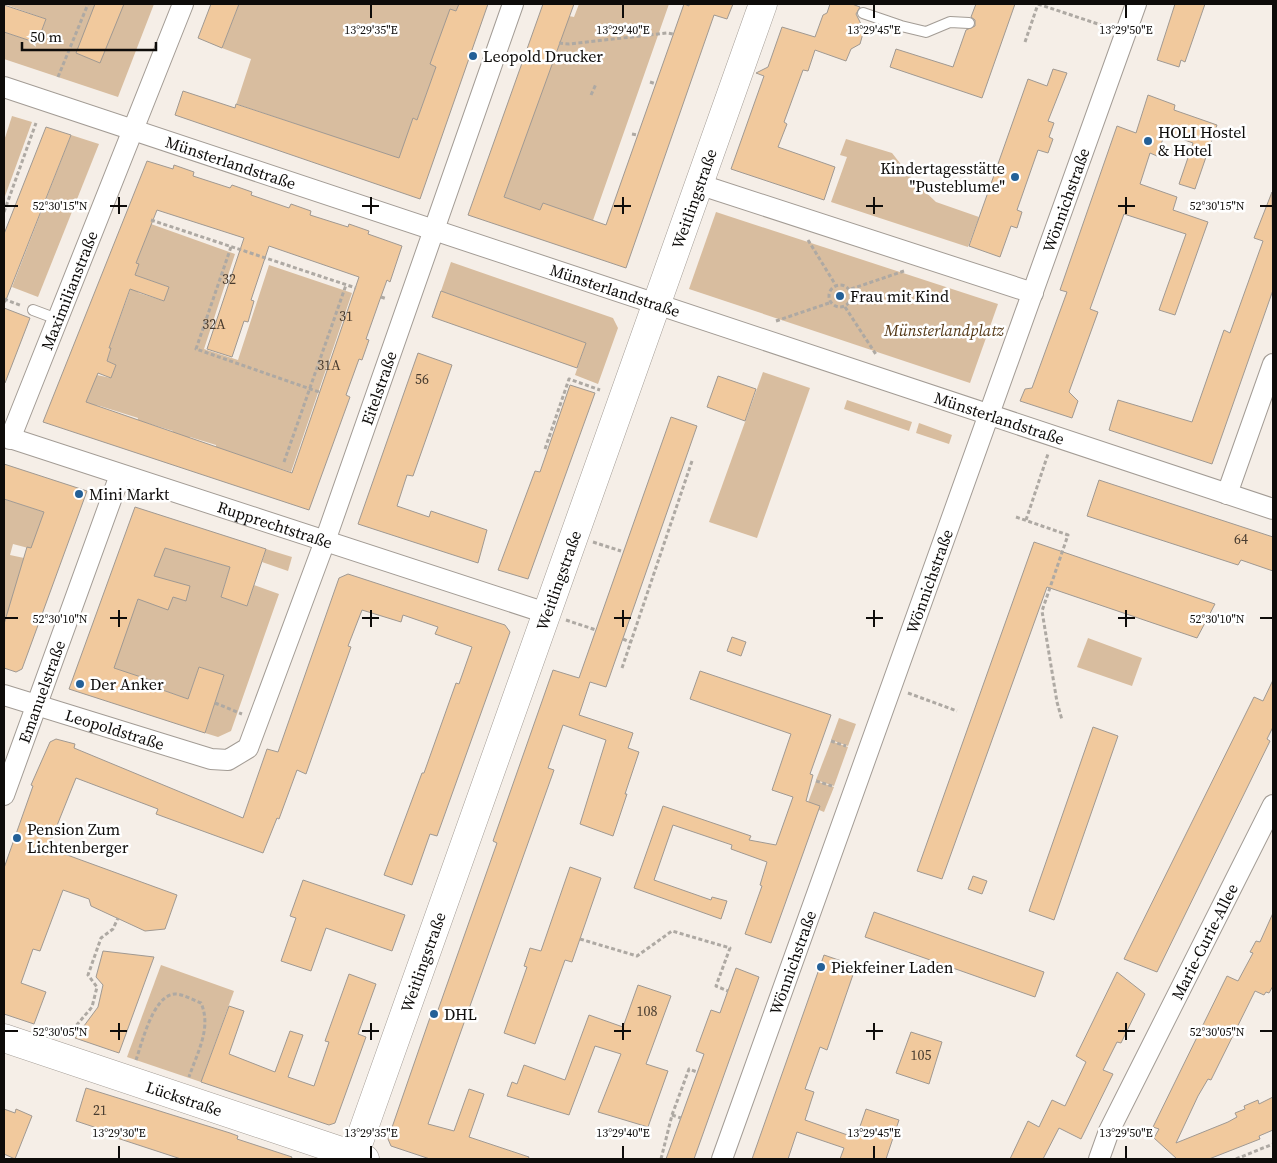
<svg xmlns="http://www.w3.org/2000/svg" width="1277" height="1163" viewBox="0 0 1277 1163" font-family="'Source Serif 4',serif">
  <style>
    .green { fill: #d8bd9f }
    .building { fill: #f1c99d; stroke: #a09992; fill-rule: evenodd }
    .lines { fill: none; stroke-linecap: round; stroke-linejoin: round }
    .lane-casing { stroke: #a39c95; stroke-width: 12 }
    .street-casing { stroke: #a39c95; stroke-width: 22 }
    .secondary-casing { stroke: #a39c95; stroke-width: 29 }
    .path { stroke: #aea9a3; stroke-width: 3; stroke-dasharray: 4 2.5; stroke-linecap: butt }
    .lane { stroke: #fff; stroke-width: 10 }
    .street { stroke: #fff; stroke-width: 20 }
    .secondary { stroke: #fff; stroke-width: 28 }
    .ticks { fill: none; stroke: #0e0c0a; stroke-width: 2 }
    .poi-dot { fill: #246097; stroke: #fff; stroke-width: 2 }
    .labels { text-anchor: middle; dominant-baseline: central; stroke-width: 5; stroke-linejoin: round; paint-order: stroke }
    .number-label { font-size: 14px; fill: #473b2f }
    .poi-label { font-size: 16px; fill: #0e0c0a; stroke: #fff; text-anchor: start }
    .street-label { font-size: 16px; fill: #0e0c0a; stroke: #fff }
    .park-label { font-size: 16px; font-style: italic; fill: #543816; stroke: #fff }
    .ticks-label { font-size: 12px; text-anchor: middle; fill: #0e0c0a; stroke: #fff; stroke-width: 5; stroke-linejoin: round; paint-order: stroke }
  </style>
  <rect width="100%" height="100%" fill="#f5eee7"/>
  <g class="green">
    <polygon points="4,4 154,4 118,97 4,59 4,32 37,43 46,19"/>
    <polygon points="239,4 459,4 417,120 413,118 400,159 237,104 235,108 251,59 222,48"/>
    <polygon points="579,4 669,4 591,226 585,218 543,203 540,210 504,197 569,16 574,17"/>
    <polygon points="12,116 32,122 4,199 4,141"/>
    <polygon points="71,135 99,144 38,297 12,287"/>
    <polygon points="846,139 892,153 914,181 936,202 979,217 968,247 831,202 847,157 840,155"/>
    <polygon points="716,212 998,304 970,383 689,289"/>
    <polygon points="151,224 235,254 204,349 238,360 269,265 352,293 291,472 216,448 216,445 190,437 189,440 172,434 173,431 147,423 145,426 137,423 138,418 100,406 83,403 97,375 111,378 116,365 107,361 111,349 109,348 132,285 139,293 164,301 169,287 135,275 136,263"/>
    <polygon points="451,262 613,318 618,328 598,384 575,375 586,343 441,291"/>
    <polygon points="763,372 810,388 757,538 709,522"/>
    <polygon points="847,400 912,422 909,431 844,409"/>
    <polygon points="919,423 952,435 949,444 916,433"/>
    <polygon points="4,499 44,512 32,549 13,544 10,555 24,558 4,626"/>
    <polygon points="165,548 230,567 221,597 247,606 254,585 279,594 231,731 218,737 205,733 224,675 199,667 188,699 157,688 158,683 124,672 110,670 142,590"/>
    <polygon points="266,549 292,557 288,571 262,562"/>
    <polygon points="1088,638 1142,658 1132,686 1077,667"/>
    <polygon points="839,718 856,724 848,746 831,740"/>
    <polygon points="831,741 848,747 834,786 816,780"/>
    <polygon points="816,781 834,787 824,812 807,805"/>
    <polygon points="161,965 234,991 201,1082 127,1057"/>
  </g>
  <g class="building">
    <polygon points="95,4 124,4 100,63 76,53"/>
    <polygon points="211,4 239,4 222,48 198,38"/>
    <polygon points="459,4 488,4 420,199 175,115 183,91 235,108 236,104 399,158 413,118 417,120 436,67 430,64 450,9 456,11"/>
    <polygon points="543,4 574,4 504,197 540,210 543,203 606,225 684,4 689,6 689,4 733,4 727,19 714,15 626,268 468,215"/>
    <polygon points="830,4 852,4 860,7 856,14 864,30 860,44 851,49 846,61 815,50 808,71 803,70 784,122 787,124 778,147 835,167 824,200 731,169 764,76 756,73 768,67 782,27 815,37 823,15 827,13"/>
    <polygon points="976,4 1015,4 982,98 890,67 896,49 953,67 966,30 975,26 975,20 971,17"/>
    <polygon points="1175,4 1205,4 1185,62 1181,60 1179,67 1157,60"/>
    <polygon points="4,5 46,19 37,43 4,32"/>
    <polygon points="1053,69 1067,73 1048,121 1054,123 1049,137 1053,139 1048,153 1038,150 1017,210 1022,212 1017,228 1011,226 1000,257 969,246 1028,79 1047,86"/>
    <polygon points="1148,95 1175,105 1174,110 1217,125 1195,189 1179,184 1193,143 1165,133 1157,156 1150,153 1140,184 1177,197 1173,210 1208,222 1175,315 1159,310 1186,234 1124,214 1090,309 1098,312 1069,392 1078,401 1072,418 1020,401 1025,389 1032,388 1067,292 1060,290 1117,126 1136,133"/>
    <polygon points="46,127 71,135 4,305 4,234"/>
    <path d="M147,161L173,169L174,165L194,172L193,176L230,188L232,185L252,192L251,195L289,208L291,204L311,211L310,215L348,227L349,224L369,231L368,234L402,246L390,282L387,280L379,302L366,339L369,340L362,360L359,359L346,395L350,397L309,510L43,422ZM157,210L244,238L207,349L232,357L244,321L248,322L254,301L251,300L269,246L359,277L292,473L86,402L98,373L111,378L116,365L107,361L111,348H109L130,289L164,301L169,287L135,275L139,264L136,263Z"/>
    <polygon points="1272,192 1273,290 1212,464 1109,430 1118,400 1192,422 1224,330 1230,333 1263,241 1254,238"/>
    <polygon points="441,291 586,343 577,368 432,317"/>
    <polygon points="4,308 30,318 5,383 4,383"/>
    <polygon points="418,353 452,365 413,476 407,475 397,506 429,517 431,511 487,530 478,563 358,524"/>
    <polygon points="718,376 756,389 745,421 707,407"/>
    <polygon points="570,385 595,393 528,579 498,570 535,471 540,472"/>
    <polygon points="671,417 697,426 606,687 590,682 579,715 633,733 628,748 639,752 625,794 627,794 613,836 580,824 606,740 563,725 548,768 554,770 428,1124 454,1131 469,1089 484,1094 469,1137 529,1157 528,1159 430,1159 391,1146 388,1139 407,1084 433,1009 438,1010 497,843 493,841 553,670 579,678"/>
    <polygon points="4,464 87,491 22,669 16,672 4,668 4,624 27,547 31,548 44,512 4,499"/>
    <polygon points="1099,480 1273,537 1273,571 1241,560 1238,565 1087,516"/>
    <polygon points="135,507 266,549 247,606 221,597 230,567 165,548 154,576 190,586 186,601 173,597 168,610 138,599 114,668 159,683 157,688 188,699 199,667 224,675 205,733 69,689"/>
    <polygon points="1034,542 1215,604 1197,638 1047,587 942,879 917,871"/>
    <polygon points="348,574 505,625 510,632 437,836 430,834 412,885 384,875 422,773 424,773 456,683 459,684 472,647 435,634 438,627 403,615 401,622 362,610 348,646 351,647 306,774 297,770 279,819 277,818 263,853 156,814 158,809 76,778 48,848 177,895 165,929 145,931 91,906 89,899 63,890 40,951 33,949 21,983 46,992 34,1024 4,1014 4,868 33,786 31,785 50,742 56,739 75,744 74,748 243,818 267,749 278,752 339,578"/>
    <polygon points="732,637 746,642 741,656 727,651"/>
    <polygon points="700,671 831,715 810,774 813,775 806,801 820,806 771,943 745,934 762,886 760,885 767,862 731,849 732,845 673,825 654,880 711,900 712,897 727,901 721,919 634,888 663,806 751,836 749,840 776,845 793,797 772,790 791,734 690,699"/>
    <polygon points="1273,680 1273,727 1267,739 1270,741 1157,972 1124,959 1254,697 1263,701"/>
    <polygon points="1093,727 1118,736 1054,920 1029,911"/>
    <polygon points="570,867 601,878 572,962 565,960 535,1044 504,1033 527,967 524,966 530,948 541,951"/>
    <polygon points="973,876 987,881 982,894 968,889"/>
    <polygon points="303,880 405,915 392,951 326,928 311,971 281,961 296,918 290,916"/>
    <polygon points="874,912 1044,972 1035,997 865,937"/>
    <polygon points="1273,913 1273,986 1269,993 1266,992 1264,995 1255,991 1211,1080 1208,1079 1198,1096 1176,1143 1228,1122 1237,1117 1235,1113 1245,1109 1244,1106 1258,1100 1259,1104 1273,1097 1273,1130 1259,1136 1260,1139 1209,1159 1177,1159 1154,1138 1159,1129 1153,1127 1227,976 1238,981 1253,953 1250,952 1256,941 1260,942"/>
    <polygon points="103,951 154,957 119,1053 75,1038 98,1007 103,985 96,977"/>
    <polygon points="824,955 856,966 827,1050 820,1047 805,1089 814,1092 805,1120 856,1138 866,1109 899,1120 886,1159 840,1159 844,1148 797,1132 788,1159 752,1159"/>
    <polygon points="736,968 759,977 694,1159 666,1159 704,1054 696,1051 711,1010 720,1013"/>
    <polygon points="1117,972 1145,994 1121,1043 1117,1042 1103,1070 1113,1074 1081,1139 1059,1128 1043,1159 1010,1159 1028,1121 1039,1127 1052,1100 1065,1106 1086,1062 1076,1056"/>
    <polygon points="349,974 376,984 358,1034 366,1037 335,1123 329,1125 201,1082 229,1006 244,1011 229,1054 275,1072 290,1031 303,1035 288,1077 314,1086 329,1042 325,1041"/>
    <polygon points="638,985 671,996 646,1064 668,1071 648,1127 598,1112 621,1054 595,1046 569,1115 507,1096 512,1082 517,1084 524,1065 565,1080 589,1015 623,1027"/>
    <polygon points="911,1032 942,1042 929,1084 896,1073"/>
    <polygon points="86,1088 230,1133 238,1136 237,1139 292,1157 291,1159 181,1159 117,1138 118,1135 76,1121"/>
    <polygon points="4,1109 15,1113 16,1109 32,1116 15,1159 4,1154"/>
  </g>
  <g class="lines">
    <defs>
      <g id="lane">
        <polyline points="863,13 901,26 926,32 950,22 969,23"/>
        <polyline points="33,310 57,319"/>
      </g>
      <g id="street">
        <path id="s1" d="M4,87L1273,509"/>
        <polyline points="698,184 1033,293"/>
        <path id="s2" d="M4,436L546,613"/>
        <path id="s3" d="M10,439L183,4"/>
        <polyline points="1227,494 1273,364"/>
        <path id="s4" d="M4,695L211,759L228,760L248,748L325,541L513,4"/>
        <path id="s5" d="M4,795L120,475"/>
        <path id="s6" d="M722,1159L1136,4"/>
        <path id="s7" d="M1099,1159L1109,1131L1273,805"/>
      </g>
      <g id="secondary">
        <path id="s8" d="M4,1038L365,1159"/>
        <path id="s9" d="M354,1156L763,4"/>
      </g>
    </defs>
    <use href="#lane" class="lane-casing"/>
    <use href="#street" class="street-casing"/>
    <use href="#secondary" class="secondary-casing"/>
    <g class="path">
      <polyline points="1038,4 1101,25"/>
      <polyline points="1025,42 1038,4"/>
      <polyline points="559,43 569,44 667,33 673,34"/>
      <polyline points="58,77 88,4"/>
      <polyline points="650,82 656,84"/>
      <polyline points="591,95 596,84"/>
      <polyline points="632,134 638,135"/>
      <polyline points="4,212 36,123"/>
      <polyline points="151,220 356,288"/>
      <polyline points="808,240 835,284"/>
      <polyline points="231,247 196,349 319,392"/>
      <circle cx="840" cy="296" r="11"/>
      <polyline points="851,289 904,271"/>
      <polyline points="381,297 387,299"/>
      <polyline points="4,299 22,306"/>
      <polyline points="845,307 877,356"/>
      <polyline points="776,321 829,303"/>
      <polyline points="545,449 569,379 600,390"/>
      <polyline points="284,462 346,285"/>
      <polyline points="1016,517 1068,535 1042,611 1057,702 1062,720"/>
      <polyline points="1026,520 1048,454"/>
      <polyline points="593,542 621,551"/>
      <polyline points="566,620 596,630"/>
      <polyline points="623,639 630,642"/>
      <polyline points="622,668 692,461"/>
      <polyline points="908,693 957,711"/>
      <polyline points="215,703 242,714"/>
      <polyline points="831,741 846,746"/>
      <polyline points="816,781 832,786"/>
      <polyline points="580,939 637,956 672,931 730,948 716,986 728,991"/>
      <polyline points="71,1037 75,1027 92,1007 97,987 88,975 101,938 113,929 118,918"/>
      <path d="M136,1060C142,1043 153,995 175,994C183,994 193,1000 201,1003C212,1028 197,1053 189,1077"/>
      <polyline points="672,1115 681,1118"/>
      <polyline points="661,1159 672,1115 689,1069 697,1072"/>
      <polyline points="1236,1159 1273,1144"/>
    </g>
    <use href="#lane" class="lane"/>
    <use href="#street" class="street"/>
    <use href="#secondary" class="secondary"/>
  </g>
  <path class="ticks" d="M371,5V18M623,5V18M874,5V18M1126,5V18M119,197V214M371,197V214M623,197V214M874,197V214M1126,197V214M5,206H18M110,206H127M362,206H379M614,206H631M866,206H883M1118,206H1135M1260,206H1272M119,610V627M371,610V627M623,610V627M874,610V627M1126,610V627M5,618H18M110,618H127M362,618H379M614,618H631M866,618H883M1118,618H1135M1260,618H1272M119,1023V1040M371,1023V1040M623,1023V1040M874,1023V1040M1126,1023V1040M5,1031H18M110,1031H127M362,1031H379M614,1031H631M866,1031H883M1118,1031H1135M1260,1031H1272M119,1146V1158M371,1146V1158M623,1146V1158M874,1146V1158M1126,1146V1158"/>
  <g class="poi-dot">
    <circle cx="473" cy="56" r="5"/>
    <circle cx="1148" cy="141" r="5"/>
    <circle cx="1015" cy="177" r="5"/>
    <circle cx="840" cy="296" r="5"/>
    <circle cx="79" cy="494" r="5"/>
    <circle cx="80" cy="684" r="5"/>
    <circle cx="17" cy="838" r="5"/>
    <circle cx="821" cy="967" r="5"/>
    <circle cx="434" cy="1014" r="5"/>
  </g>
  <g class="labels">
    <g class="number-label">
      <text x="229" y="279">32</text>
      <text x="346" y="316">31</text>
      <text x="214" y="324">32A</text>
      <text x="329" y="365">31A</text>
      <text x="422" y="379">56</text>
      <text x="1241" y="539">64</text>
      <text x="647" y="1011">108</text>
      <text x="921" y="1055">105</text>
      <text x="100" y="1110">21</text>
    </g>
    <g class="poi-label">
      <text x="483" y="56">Leopold Drucker</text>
      <text x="1158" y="132">HOLI Hostel<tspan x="1158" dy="18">&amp; Hotel</tspan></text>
      <text x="1005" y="168" text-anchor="end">Kindertagesstätte<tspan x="1005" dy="18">"Pusteblume"</tspan></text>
      <text x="850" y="296">Frau mit Kind</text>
      <text x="89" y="494">Mini Markt</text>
      <text x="90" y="684">Der Anker</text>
      <text x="27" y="829">Pension Zum<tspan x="27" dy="18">Lichtenberger</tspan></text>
      <text x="831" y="967">Piekfeiner Laden</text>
      <text x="444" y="1014">DHL</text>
    </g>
    <g class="street-label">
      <text stroke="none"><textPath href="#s1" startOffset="239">Münsterlandstraße</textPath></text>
      <text stroke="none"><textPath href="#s9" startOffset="1016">Weitlingstraße</textPath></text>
      <text stroke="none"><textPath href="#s6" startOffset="1019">Wönnichstraße</textPath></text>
      <text stroke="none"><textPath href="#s3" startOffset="160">Maximilianstraße</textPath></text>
      <text stroke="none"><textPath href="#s1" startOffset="644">Münsterlandstraße</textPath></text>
      <text stroke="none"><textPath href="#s4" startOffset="640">Eitelstraße</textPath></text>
      <text stroke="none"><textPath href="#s1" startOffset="1049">Münsterlandstraße</textPath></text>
      <text stroke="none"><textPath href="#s2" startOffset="285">Rupprechtstraße</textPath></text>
      <text stroke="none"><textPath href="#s9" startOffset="611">Weitlingstraße</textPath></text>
      <text stroke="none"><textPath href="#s6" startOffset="614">Wönnichstraße</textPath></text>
      <text stroke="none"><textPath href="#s5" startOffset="110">Emanuelstraße</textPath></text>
      <text stroke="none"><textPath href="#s4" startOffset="116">Leopoldstraße</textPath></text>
      <text stroke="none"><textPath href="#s7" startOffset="242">Marie-Curie-Allee</textPath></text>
      <text stroke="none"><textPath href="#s9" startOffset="206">Weitlingstraße</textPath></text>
      <text stroke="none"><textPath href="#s6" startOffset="209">Wönnichstraße</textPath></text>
      <text stroke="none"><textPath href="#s8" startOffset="190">Lückstraße</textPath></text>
    </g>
    <g class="park-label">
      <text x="944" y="330">Münsterlandplatz</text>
    </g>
  </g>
  <g class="ticks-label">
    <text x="371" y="34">13°29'35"E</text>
    <text x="623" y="34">13°29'40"E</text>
    <text x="874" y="34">13°29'45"E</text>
    <text x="1126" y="34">13°29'50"E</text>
    <text x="60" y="210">52°30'15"N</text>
    <text x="1217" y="210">52°30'15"N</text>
    <text x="60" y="623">52°30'10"N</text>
    <text x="1217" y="623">52°30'10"N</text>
    <text x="60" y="1036">52°30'05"N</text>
    <text x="1217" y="1036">52°30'05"N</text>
    <text x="119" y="1137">13°29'30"E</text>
    <text x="371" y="1137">13°29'35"E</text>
    <text x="623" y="1137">13°29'40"E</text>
    <text x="874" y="1137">13°29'45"E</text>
    <text x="1126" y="1137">13°29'50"E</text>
  </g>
  <rect width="1277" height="1163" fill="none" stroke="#0e0c0a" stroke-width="10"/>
  <path d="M22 42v8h134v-8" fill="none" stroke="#0e0c0a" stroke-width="2.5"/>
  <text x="30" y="42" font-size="15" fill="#0e0c0a" stroke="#ffffff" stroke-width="4" paint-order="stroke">50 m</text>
</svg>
